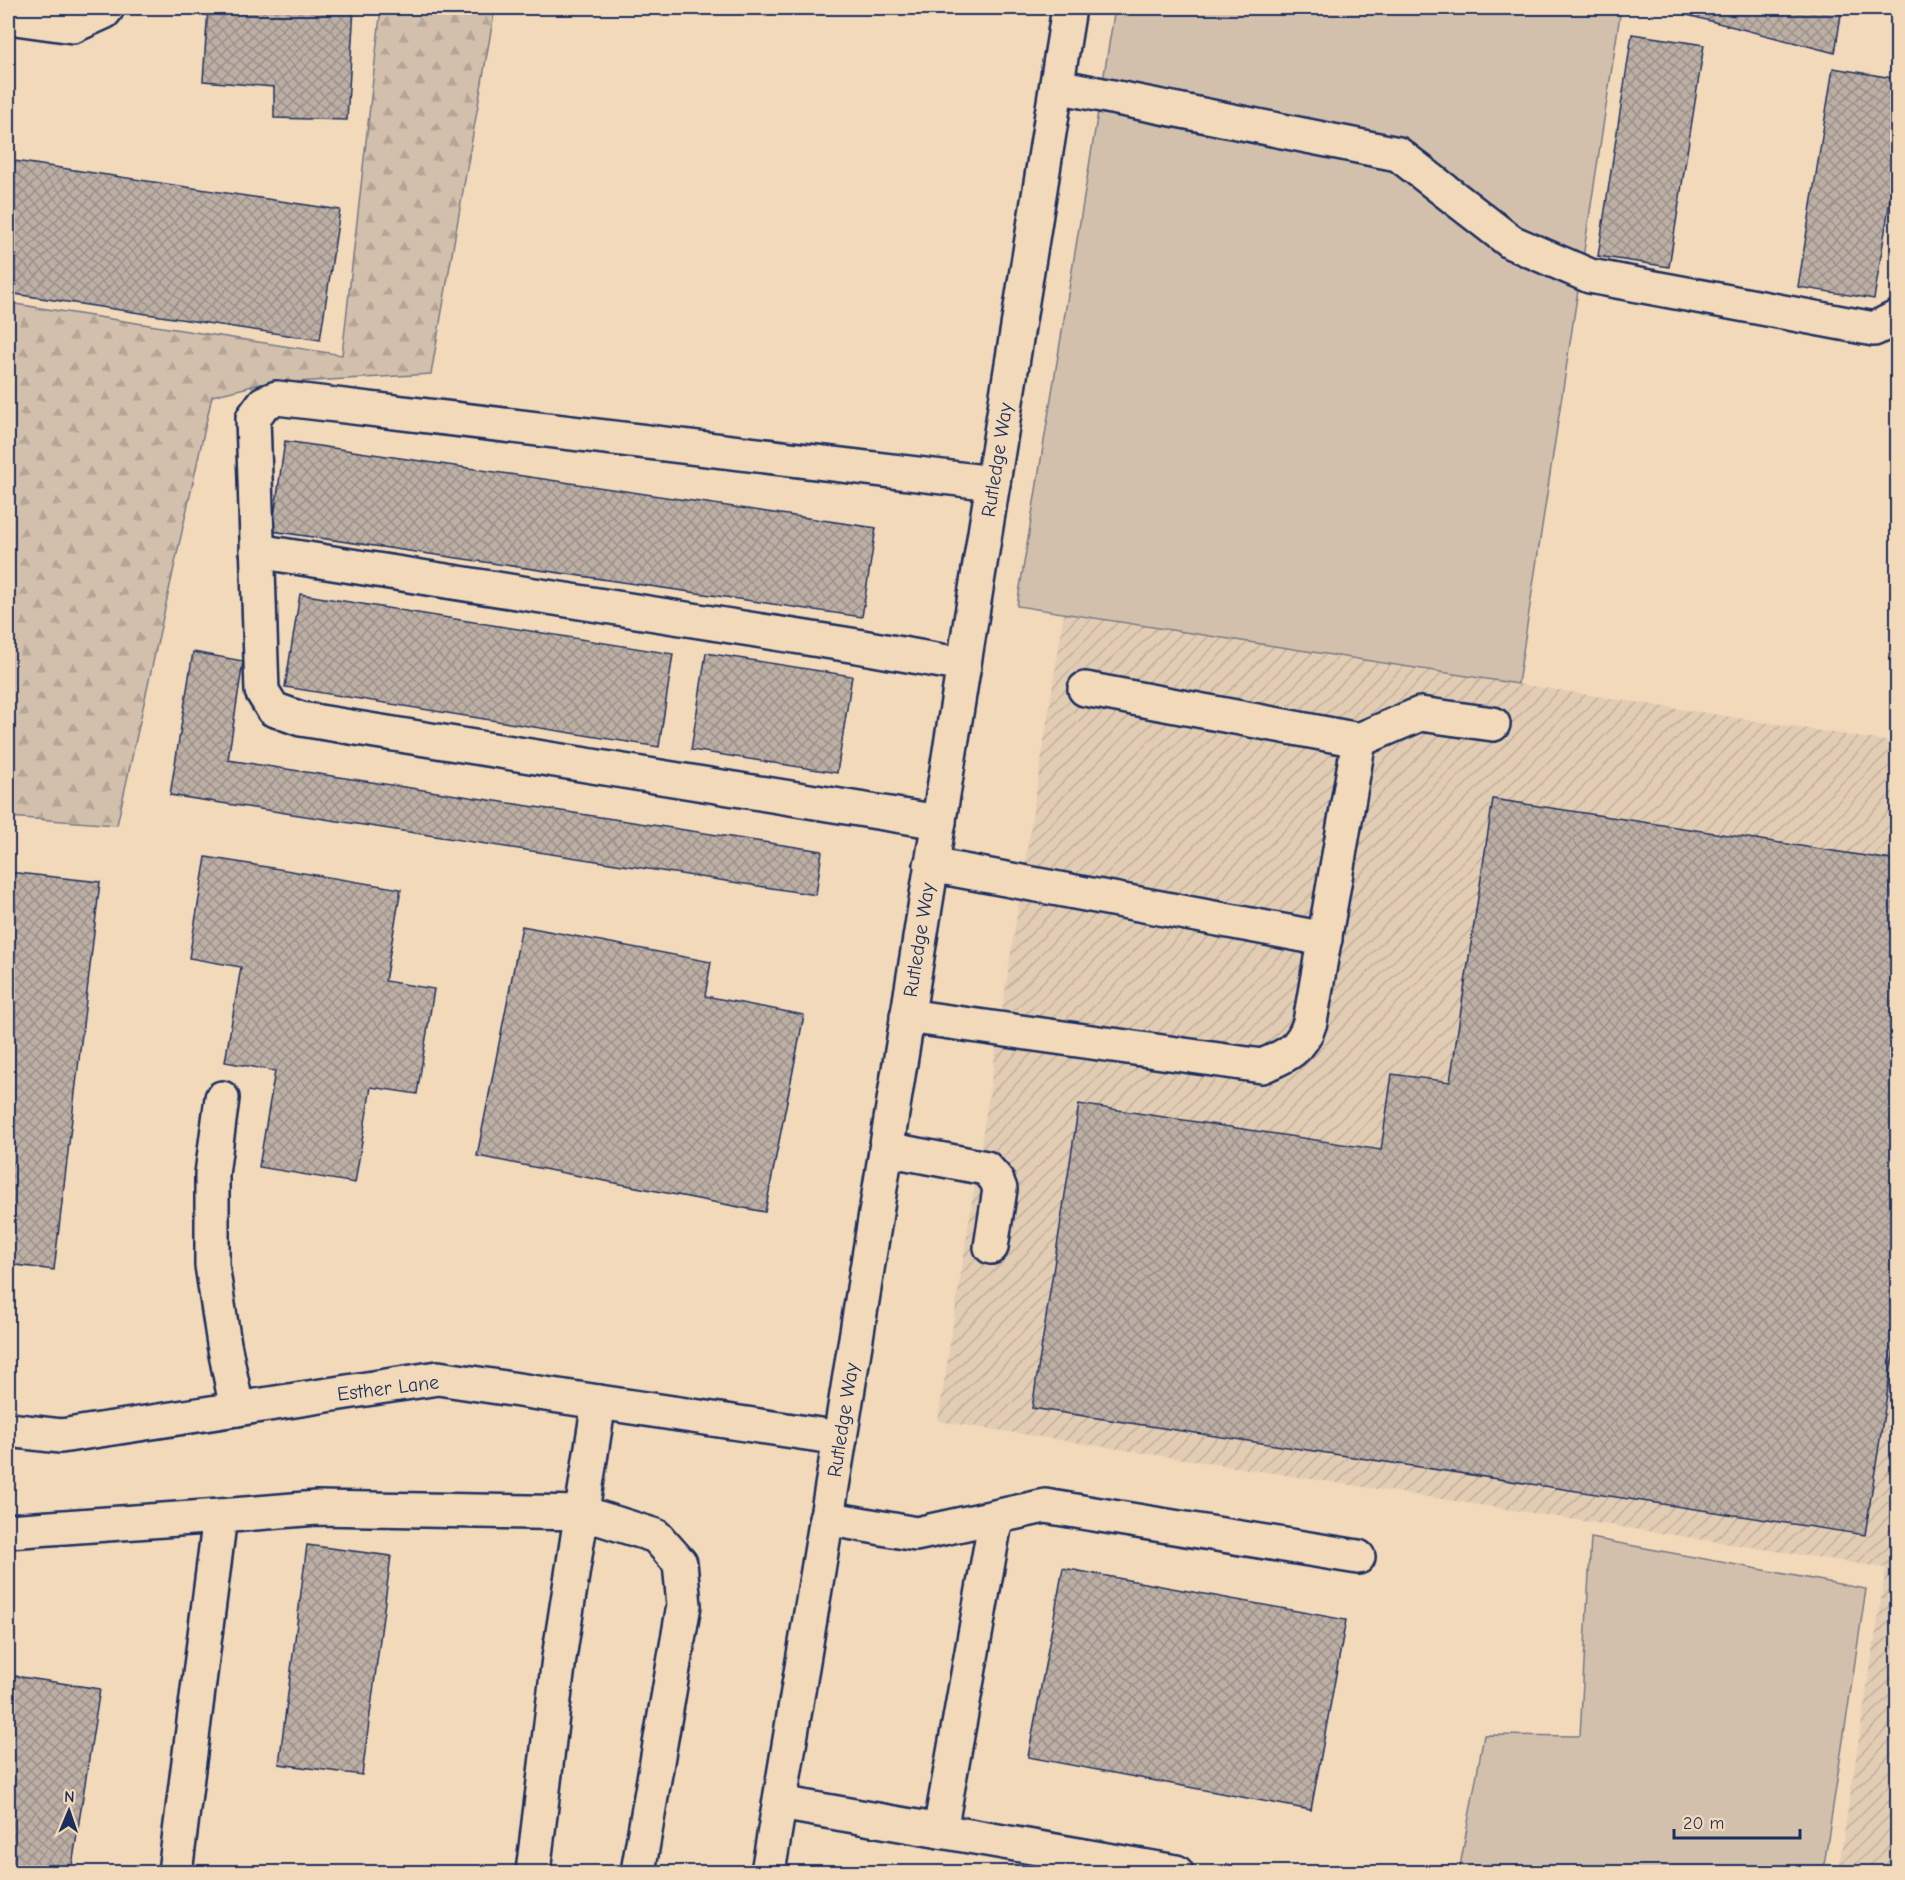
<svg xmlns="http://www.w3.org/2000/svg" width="1905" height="1880" viewBox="0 0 1905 1880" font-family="'Comic Neue',sans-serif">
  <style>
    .industrial { fill: url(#industrial-furrows) }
    .grass { fill: #d2c0ad; stroke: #767886; stroke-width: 1.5 }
    .forest { fill: url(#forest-firs); stroke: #767886; stroke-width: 1.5 }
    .building { fill: url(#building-cross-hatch); stroke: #1b2f5e; stroke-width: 1.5 }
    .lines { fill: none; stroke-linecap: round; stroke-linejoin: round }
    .minor-casing { stroke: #1b2f5e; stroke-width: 38 }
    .minor { stroke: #f2d9ba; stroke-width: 33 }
    .labels { text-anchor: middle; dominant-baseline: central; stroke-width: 5; stroke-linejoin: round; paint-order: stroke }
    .street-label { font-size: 20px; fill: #1b2f5e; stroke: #f2d9ba }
  </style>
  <defs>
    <pattern id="industrial-furrows" width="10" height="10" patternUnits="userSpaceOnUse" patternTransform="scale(1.5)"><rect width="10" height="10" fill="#e2ccb3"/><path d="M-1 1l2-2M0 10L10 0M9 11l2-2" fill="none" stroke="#c1b09c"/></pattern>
    <pattern id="forest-firs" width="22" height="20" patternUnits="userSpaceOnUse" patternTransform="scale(1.5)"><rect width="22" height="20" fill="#d2c0ad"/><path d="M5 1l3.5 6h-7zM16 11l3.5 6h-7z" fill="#b4a597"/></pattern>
    <pattern id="building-cross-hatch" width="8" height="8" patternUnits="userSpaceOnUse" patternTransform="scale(1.5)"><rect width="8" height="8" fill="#bdafa4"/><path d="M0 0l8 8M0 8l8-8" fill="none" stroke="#998f89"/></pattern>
  </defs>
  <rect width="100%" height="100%" fill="#f2d9ba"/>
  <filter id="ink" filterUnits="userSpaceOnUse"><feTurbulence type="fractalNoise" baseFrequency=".0167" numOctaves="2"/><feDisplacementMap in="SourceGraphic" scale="12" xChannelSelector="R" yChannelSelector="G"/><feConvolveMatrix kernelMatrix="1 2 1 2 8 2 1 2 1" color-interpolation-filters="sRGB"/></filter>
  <g filter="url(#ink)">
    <polygon class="industrial" points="1064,613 1897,743 1897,1872 1838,1872 1886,1568 938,1421"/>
    <g class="grass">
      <polygon points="1115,8 1621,8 1518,684 1017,606"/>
      <polygon points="1591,1538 1866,1589 1823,1872 1459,1872 1484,1735 1580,1736"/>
    </g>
    <polygon class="forest" points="381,8 495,8 431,374 261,384 212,396 117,825 8,817 8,303 342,355"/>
    <g class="building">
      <polygon points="208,8 354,8 347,120 274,118 274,87 203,81"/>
      <polygon points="1660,8 1842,8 1835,53"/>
      <polygon points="1632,34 1704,45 1669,267 1598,256"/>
      <polygon points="1833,68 1898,79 1898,151 1874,299 1798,287"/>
      <polygon points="8,160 340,210 320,340 8,293"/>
      <polygon points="285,441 876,528 862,617 272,531"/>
      <polygon points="300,594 673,654 659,747 285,687"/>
      <polygon points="193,652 243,661 228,760 822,851 816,895 170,795"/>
      <polygon points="706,653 852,676 837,773 691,750"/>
      <polygon points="1493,799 1898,861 1898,1324 1865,1535 1032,1408 1079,1104 1381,1150 1392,1074 1450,1082"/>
      <polygon points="206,857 401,889 385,981 434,989 417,1094 371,1087 355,1183 259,1167 275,1071 225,1062 241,967 189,958"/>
      <polygon points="8,872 100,882 54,1270 8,1264"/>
      <polygon points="522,926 711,962 705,996 804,1015 765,1212 477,1156"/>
      <polygon points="307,1545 391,1556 362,1775 279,1764"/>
      <polygon points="1063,1568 1346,1620 1311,1810 1028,1757"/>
      <polygon points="8,1675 100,1689 71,1872 8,1872"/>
    </g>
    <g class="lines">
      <defs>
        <g id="minor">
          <polyline points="8,17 73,26 104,12 107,8"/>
          <polyline points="1057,86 1398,154 1511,242 1590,276 1874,329 1898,317"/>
          <polyline points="257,551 857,646 964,665"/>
          <polyline points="1085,689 1359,740 1420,714 1493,724"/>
          <polyline points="939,822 301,719 273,709 262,691 253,418 264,403 277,398 993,483"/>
          <polyline points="931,865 1325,939"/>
          <path d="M907,1016L1262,1066C1286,1056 1302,1049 1310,1022L1359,740"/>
          <polyline points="222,1098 212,1174 212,1265 224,1344 237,1409"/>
          <polyline points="886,1149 986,1168 996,1179 1000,1189 991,1247"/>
          <polyline points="8,1430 61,1436 438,1378 840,1438"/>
          <polyline points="220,1516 317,1508 583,1513 656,1536 680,1563 684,1605 638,1872"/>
          <polyline points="826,1518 916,1534 1045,1506 1358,1557"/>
          <polyline points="8,1531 220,1516 175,1872"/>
          <polyline points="780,1803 1176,1872"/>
          <polyline points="940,1831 996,1517"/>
          <polyline points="533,1872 559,1658 599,1402"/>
          <polyline points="768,1872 840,1438 1069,8"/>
        </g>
      </defs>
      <use href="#minor" class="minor-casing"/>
      <use href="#minor" class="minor"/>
    </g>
  </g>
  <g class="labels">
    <g class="street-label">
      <text transform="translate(997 460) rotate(-81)">Rutledge Way</text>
      <text transform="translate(919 940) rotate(-81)">Rutledge Way</text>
      <text transform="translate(388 1388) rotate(-7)">Esther Lane</text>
      <text transform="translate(843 1420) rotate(-81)">Rutledge Way</text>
    </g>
  </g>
  <rect width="1905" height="1880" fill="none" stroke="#f2d9ba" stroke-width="30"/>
  <rect x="15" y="15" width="1875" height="1850" fill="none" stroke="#1b2f5e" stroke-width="2" filter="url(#ink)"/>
  <g transform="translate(69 1811) rotate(2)" stroke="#f2d9ba" stroke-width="4.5" paint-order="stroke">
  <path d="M0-4.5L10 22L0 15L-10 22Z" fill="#1b2f5e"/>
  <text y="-9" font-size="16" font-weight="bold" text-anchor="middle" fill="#1b2f5e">N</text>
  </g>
  <path d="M1674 1829v9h126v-9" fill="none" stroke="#1b2f5e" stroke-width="3"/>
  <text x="1683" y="1829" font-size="18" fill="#1b2f5e" stroke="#f2d9ba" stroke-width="4.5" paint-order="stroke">20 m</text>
</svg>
